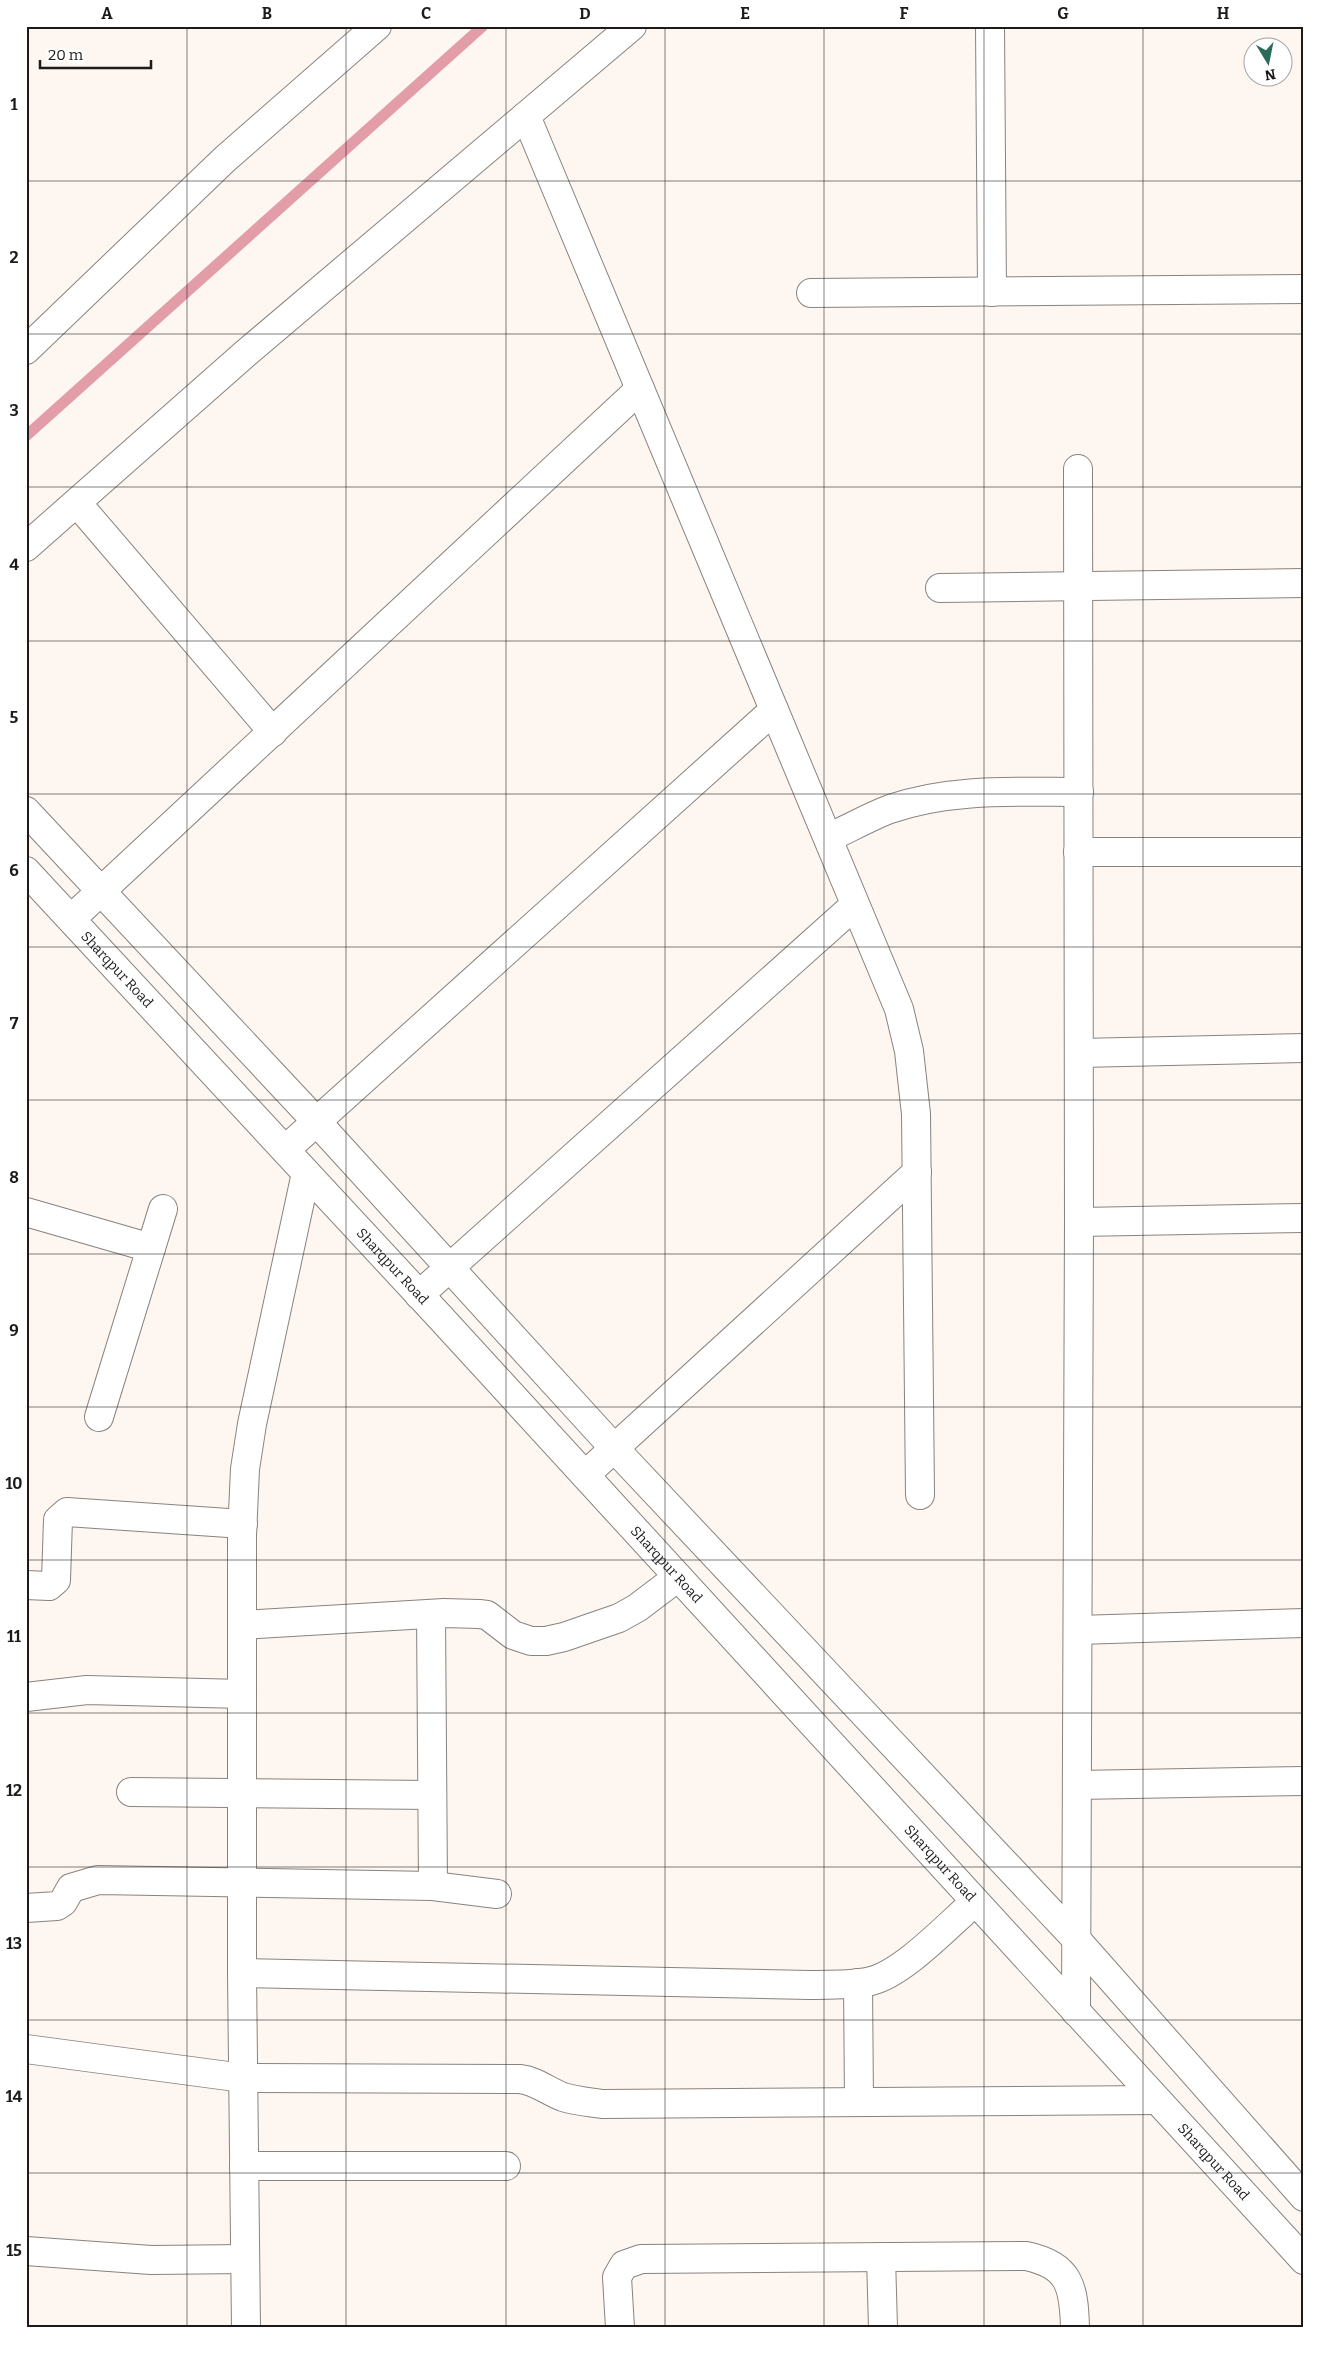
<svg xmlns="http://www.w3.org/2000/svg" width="1330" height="2354" viewBox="0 0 1330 2354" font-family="Bitter,serif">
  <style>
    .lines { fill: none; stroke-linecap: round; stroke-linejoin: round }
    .stream { stroke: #e39da9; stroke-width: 11 }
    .minor-casing { stroke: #89837f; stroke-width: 30 }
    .primary-casing { stroke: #89837f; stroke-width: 30 }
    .minor { stroke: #fff; stroke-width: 28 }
    .primary { stroke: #fff; stroke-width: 28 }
    .grid { fill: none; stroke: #1d1a19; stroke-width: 1; stroke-opacity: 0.55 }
    .labels { text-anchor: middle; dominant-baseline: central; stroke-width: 4.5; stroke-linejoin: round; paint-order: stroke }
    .street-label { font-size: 14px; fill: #1d1a19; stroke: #fff }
    .neatline { fill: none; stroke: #1d1a19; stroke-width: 2 }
    .grid-label { font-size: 16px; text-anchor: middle; font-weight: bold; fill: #1d1a19 }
  </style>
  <rect width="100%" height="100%" fill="#fdf6f1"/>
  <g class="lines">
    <polyline class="stream" points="26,436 483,26"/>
    <defs>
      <g id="minor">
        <polyline points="990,26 992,292"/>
        <polyline points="526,116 899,1009 909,1051 916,1114 920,1495"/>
        <polyline points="811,293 1304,289"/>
        <polyline points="26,350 225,159 377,26"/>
        <polyline points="77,503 273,732"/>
        <polyline points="26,547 246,353 632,26"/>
        <polyline points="940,588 1304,583"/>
        <path d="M828,838C848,829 869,817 890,809C951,788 1015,792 1079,792"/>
        <polyline points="1078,852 1304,852"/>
        <polyline points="71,919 640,389"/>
        <polyline points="1079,1053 1304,1048"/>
        <polyline points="285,1150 774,710"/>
        <polyline points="26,1212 151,1248"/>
        <polyline points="1079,1222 1304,1218"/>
        <polyline points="419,1295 855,905"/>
        <polyline points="99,1417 163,1209"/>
        <polyline points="585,1475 917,1172"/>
        <polyline points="26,1585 49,1586 56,1580 58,1520 67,1512 243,1524"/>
        <polyline points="431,1614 433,1886"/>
        <polyline points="242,1625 444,1613 479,1614 487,1615 513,1635 531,1641 546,1641 564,1637 619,1618 637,1608 678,1577"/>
        <polyline points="1078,1630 1304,1623"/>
        <polyline points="26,1697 87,1690 242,1694"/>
        <polyline points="1077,1785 1304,1781"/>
        <polyline points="131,1792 432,1795"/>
        <polyline points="26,1908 57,1906 63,1902 71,1888 98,1880 433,1886 497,1894"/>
        <path d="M242,1973L810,1985C830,1984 852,1986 871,1981C904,1973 949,1924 975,1902"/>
        <polyline points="858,1983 859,2102"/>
        <polyline points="1076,2012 1079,1222 1078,469"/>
        <path d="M26,2049L243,2078L520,2079C537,2081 547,2091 563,2097C576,2101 589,2102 602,2104L1157,2100"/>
        <polyline points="244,2166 506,2166"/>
        <polyline points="26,2251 151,2260 245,2259"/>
        <polyline points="881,2257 883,2328"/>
        <polyline points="246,2328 242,1973 242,1535 245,1469 252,1424 306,1173"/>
        <path d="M620,2328L617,2277L624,2265L641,2259L1026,2256C1070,2265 1074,2287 1075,2328"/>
      </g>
      <g id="primary">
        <polyline points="26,811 316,1121 614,1448 1076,1939 1304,2197"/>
        <path id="s1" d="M26,871L440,1317L1304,2260"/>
      </g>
    </defs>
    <use href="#minor" class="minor-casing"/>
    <use href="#primary" class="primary-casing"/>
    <use href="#minor" class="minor"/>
    <use href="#primary" class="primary"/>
  </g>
  <path class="grid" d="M187,26V2328M346,26V2328M506,26V2328M665,26V2328M824,26V2328M984,26V2328M1143,26V2328M26,181H1304M26,334H1304M26,487H1304M26,641H1304M26,794H1304M26,947H1304M26,1100H1304M26,1254H1304M26,1407H1304M26,1560H1304M26,1713H1304M26,1867H1304M26,2020H1304M26,2173H1304"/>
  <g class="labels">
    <g class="street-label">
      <text stroke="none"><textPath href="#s1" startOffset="134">Sharqpur Road</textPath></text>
      <text stroke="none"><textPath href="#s1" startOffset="539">Sharqpur Road</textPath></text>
      <text stroke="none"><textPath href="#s1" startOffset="944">Sharqpur Road</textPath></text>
      <text stroke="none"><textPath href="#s1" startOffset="1349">Sharqpur Road</textPath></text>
      <text stroke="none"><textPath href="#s1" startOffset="1754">Sharqpur Road</textPath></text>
    </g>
  </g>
  <rect width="1330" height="2354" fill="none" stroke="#ffffff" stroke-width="55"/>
  <g transform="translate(1268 62) rotate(170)"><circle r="24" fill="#ffffff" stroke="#a5a3a3"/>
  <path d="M0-4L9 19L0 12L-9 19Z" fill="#2b6b59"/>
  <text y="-8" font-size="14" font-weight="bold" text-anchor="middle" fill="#1d1a19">N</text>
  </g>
  <path d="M40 60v8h111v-8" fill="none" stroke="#1d1a19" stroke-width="2.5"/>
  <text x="48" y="60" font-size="15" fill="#1d1a19" stroke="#ffffff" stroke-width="4" paint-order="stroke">20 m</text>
  <rect x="28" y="28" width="1274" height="2298" class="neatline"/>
  <g class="grid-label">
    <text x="107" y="19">A</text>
    <text x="267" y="19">B</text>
    <text x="426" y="19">C</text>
    <text x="585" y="19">D</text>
    <text x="745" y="19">E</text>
    <text x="904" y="19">F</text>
    <text x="1063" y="19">G</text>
    <text x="1223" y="19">H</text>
    <text x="14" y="110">1</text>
    <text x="14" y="263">2</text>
    <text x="14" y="416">3</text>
    <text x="14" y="570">4</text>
    <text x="14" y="723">5</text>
    <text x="14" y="876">6</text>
    <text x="14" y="1029">7</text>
    <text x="14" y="1183">8</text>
    <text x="14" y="1336">9</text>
    <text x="14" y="1489">10</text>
    <text x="14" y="1642">11</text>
    <text x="14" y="1796">12</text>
    <text x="14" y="1949">13</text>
    <text x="14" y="2102">14</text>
    <text x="14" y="2256">15</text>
  </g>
</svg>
